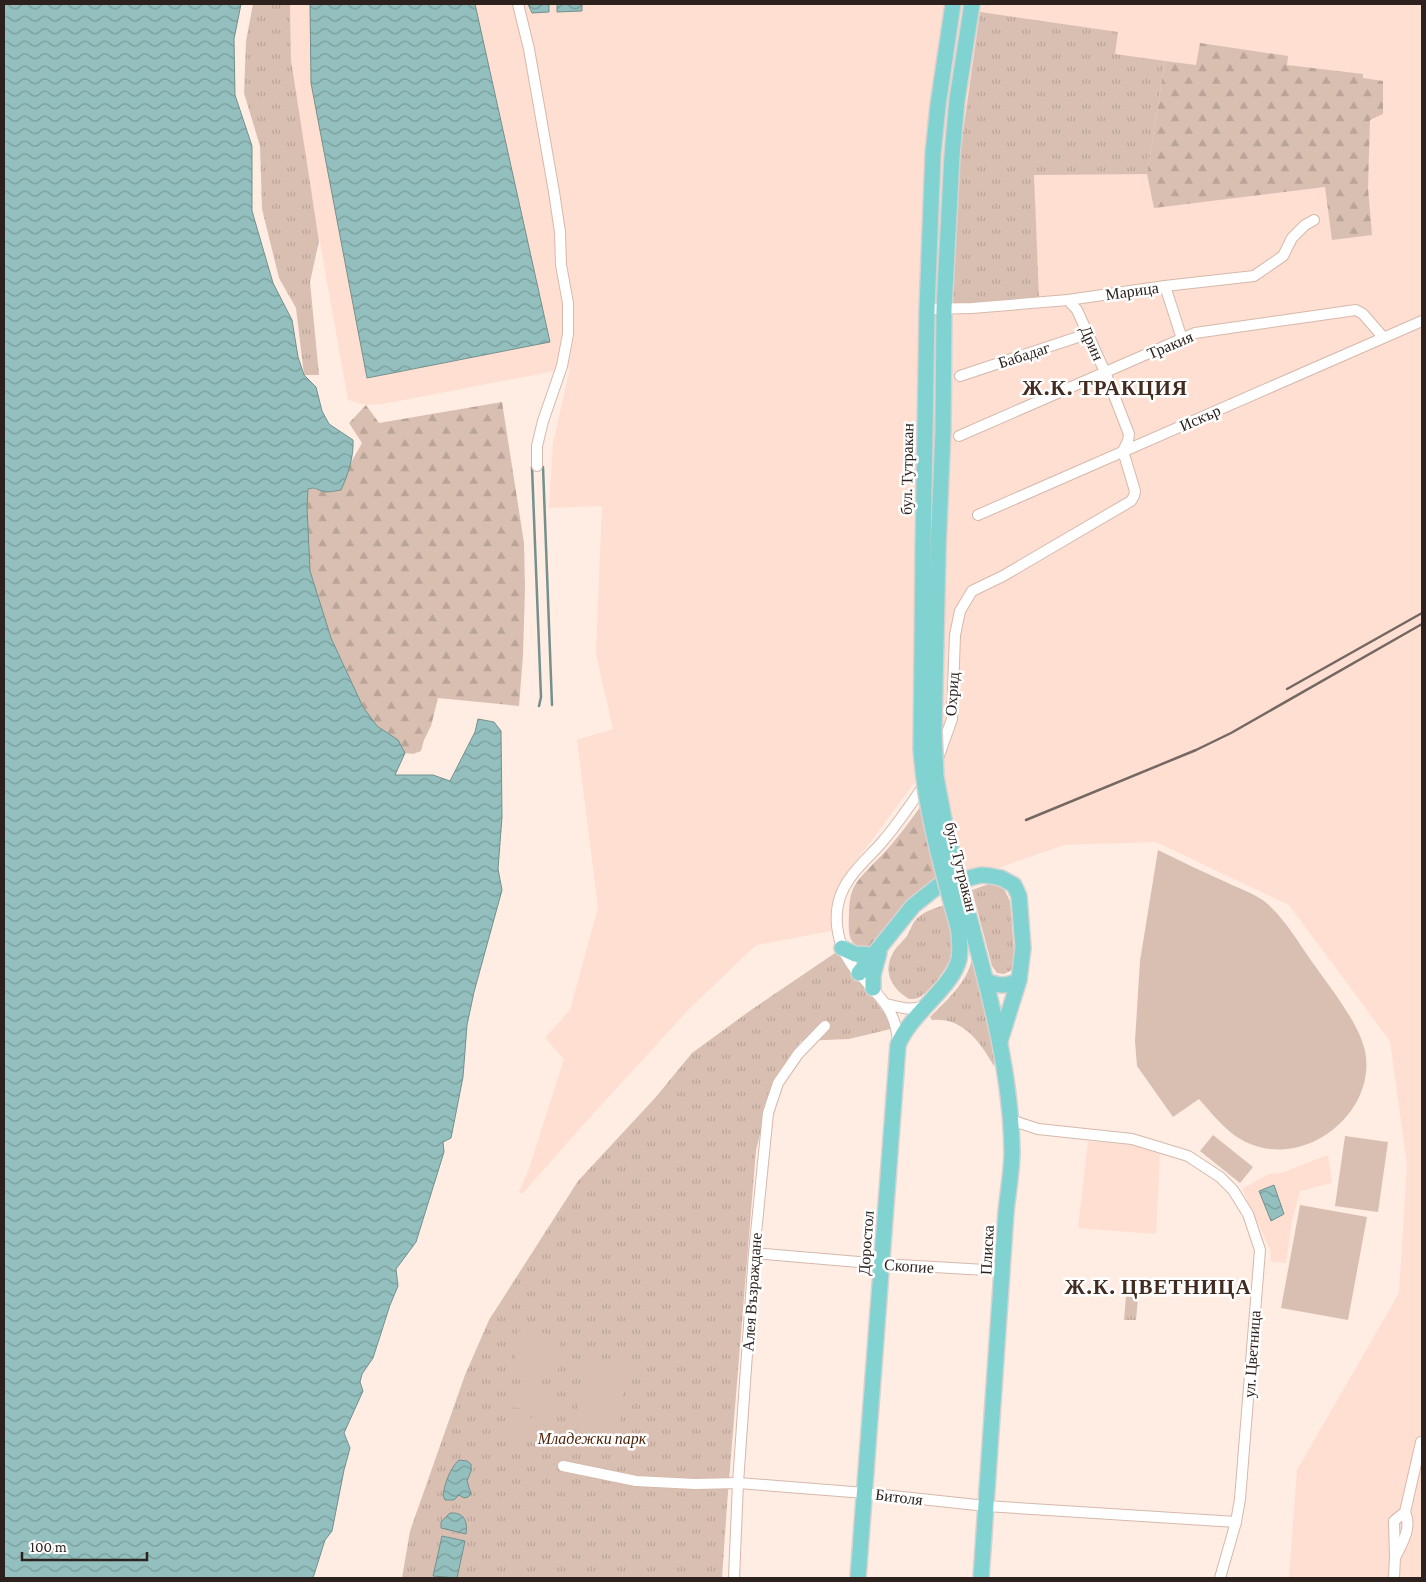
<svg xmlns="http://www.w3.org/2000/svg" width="1426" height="1582" viewBox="0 0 1426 1582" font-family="'Crimson Pro',serif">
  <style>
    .built { fill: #fedfd1 }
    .grass { fill: url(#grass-tufts) }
    .forest { fill: url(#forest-firs) }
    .pitch { fill: #d9bfb2 }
    .water { fill: url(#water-waves); stroke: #74908d }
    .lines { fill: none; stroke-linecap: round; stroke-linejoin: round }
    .stream { stroke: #74908d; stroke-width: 2.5 }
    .minor-casing { stroke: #d6b9ab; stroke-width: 12 }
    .primary-casing { stroke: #d5d3d2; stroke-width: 18 }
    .minor { stroke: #fff; stroke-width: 10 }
    .primary { stroke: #80d3d1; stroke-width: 15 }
    .rail { stroke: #756761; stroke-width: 2.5 }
    .primary-bridge-casing { stroke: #d5d3d2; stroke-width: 18; stroke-linecap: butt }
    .primary-bridge { stroke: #80d3d1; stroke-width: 15 }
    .labels { text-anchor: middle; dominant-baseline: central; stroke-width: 5; stroke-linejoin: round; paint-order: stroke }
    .street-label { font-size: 16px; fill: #2c211c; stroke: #fff }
    .park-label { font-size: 16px; font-style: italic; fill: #4b1e03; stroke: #fff }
    .district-label { font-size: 21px; font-weight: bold; letter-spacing: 1px; fill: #422b20; stroke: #fff }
  </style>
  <defs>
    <pattern id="grass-tufts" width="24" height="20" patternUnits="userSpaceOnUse" patternTransform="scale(1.25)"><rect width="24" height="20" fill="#d9bfb2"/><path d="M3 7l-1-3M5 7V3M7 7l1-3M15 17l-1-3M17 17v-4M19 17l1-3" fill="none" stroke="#baa498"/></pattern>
    <pattern id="forest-firs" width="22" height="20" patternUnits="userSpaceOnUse" patternTransform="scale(1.25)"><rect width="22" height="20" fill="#d9bfb2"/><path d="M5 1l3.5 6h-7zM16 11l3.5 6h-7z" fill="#baa498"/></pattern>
    <pattern id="water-waves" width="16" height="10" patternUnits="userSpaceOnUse" patternTransform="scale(1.25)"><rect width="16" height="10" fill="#93c0be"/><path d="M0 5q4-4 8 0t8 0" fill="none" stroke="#789c9a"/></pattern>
  </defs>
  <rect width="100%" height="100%" fill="#ffece3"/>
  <g class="built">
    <polygon points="290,4 310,4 311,83 367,378 550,342 475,4 1422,4 1422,1578 1289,1578 1297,1470 1399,1293 1407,1165 1390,1041 1289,905 1156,842 1064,845 995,869 944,879 923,771 838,886 831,931 756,945 689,1009 582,1126 522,1194 519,1192 529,1169 564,1059 545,1038 570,1010 598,908 577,740 613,729 596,654 602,506 549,508 553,443 570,368 383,404 366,405 348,400 303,147 291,60"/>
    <polygon points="1088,1141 1132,1145 1160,1154 1156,1234 1078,1228"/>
    <polygon points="1328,1155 1332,1183 1300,1191 1292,1221 1286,1263 1271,1262 1270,1249 1242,1189 1269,1174 1281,1173"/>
  </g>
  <g class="grass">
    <polygon points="253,4 290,4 291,60 319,241 310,282 319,375 304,375 296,308 279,278 262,209 260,146 244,93 246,41"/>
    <polygon points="980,12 1118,32 1115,54 1165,61 1147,174 1034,175 1039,298 979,303 952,303 961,147"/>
    <polygon points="995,883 1004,889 1010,901 1015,962 1012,970 1004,974 997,973 992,966 972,890 989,884"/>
    <path d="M944,905C949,920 954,934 953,950C952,963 931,990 920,997C917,999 913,999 909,999C891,988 882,971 894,951C898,945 903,941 907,936C910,932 911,926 914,922C921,912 933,909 944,905Z"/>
    <polygon points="838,951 895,1028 849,1039 801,1041 774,1081 756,1150 727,1505 722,1578 402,1578 410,1531 465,1375 489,1320 578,1181 655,1098 692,1053 751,1010"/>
    <path d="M973,953L996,1060L994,1066C980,1042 963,1017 932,1020L930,1017C949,998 970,980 973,953Z"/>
    <polygon points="1126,1296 1138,1298 1136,1320 1124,1320"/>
  </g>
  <g class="forest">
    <polygon points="1200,43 1288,56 1287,65 1363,74 1363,78 1383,81 1383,114 1370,120 1368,188 1372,235 1332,240 1325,187 1154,208 1147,174 1165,61 1196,65"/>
    <polygon points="502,402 524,543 525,589 523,655 519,706 438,698 431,726 424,740 421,751 413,754 405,753 398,740 377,726 363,707 331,638 310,571 307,507 308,488 332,492 344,483 349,466 362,443 349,423 366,405 379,423"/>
    <path d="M926,799L941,880C905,897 898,914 876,946C848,951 848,937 849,914C849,905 850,893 855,885C865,870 880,858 891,845C904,830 915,814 926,799Z"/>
  </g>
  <g class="pitch">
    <path d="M1158,850C1182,862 1206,873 1230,884C1241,889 1254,894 1264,901C1285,918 1299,944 1315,966C1331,989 1359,1023 1365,1051C1377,1110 1310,1166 1253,1145C1230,1137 1215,1117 1199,1099L1173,1117L1137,1066L1135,1041L1140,961Z"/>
    <polygon points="1213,1135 1253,1167 1240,1183 1200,1151"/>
    <polygon points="1345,1136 1388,1142 1378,1212 1335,1206"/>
    <polygon points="1300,1205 1367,1217 1348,1320 1281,1308"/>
    <polygon points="518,1331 561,1335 557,1380 514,1376"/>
    <polygon points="583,1358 626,1362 618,1447 575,1443"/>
    <polygon points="509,1384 555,1387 553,1411 507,1407"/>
    <polygon points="506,1415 554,1420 552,1444 504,1439"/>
  </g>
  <g class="water">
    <path d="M4,4H241L234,39L235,95L252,146V211L273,283L292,320L298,357L304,375L316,387L322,411L329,424L353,440C354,456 348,475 341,490C334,491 328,493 322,491C316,489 315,487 308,489L307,507L310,571L331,638L363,707L377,726L398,740L405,753L395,775H433L450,781L475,732L478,719L494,722L501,731L502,817L498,869L502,890L474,992L467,1025L463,1077L451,1138L443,1142L444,1152L416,1242L396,1269L398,1286L390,1305L373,1358L362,1374L360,1382L363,1391L344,1433L350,1448L344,1470L332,1531L325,1540L313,1578H4Z"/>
    <polygon points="310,4 475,4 550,342 367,378 311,83"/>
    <polygon points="528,4 549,4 549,12 532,13"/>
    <polygon points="557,4 582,4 582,11 557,12"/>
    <polygon points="1274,1185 1284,1214 1271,1221 1259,1191"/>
    <path d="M459,1460L467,1461L471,1464V1471L467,1481L471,1494L468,1497L464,1498L459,1495L454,1500H445L443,1495C445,1483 450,1468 459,1460Z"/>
    <path d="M450,1513C464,1512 468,1521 466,1534L441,1528V1522Z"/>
    <polygon points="442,1536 465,1541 457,1578 433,1576"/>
  </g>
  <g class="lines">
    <g class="stream">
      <polyline points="532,467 541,697 539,706"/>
      <polyline points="543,467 552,705"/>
    </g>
    <defs>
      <g id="minor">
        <polyline points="518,4 529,49 554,192 560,232 561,265 568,303 568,334 562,366 543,421 537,446 537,466"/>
        <polyline points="1165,286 1182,339"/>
        <polyline points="927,309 972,308 1068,300 1165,286 1254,276 1283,256 1292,238 1305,225 1314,220"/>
        <polyline points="960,376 1087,334"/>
        <polyline points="959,436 1195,333 1356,310 1363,314 1383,337"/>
        <polyline points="978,515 1422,321"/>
        <polyline points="937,761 952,719 955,635 960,611 972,591 1003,576 1131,501 1134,496 1135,491 1123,451 1128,441 1129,434 1105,372 1077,310 1068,300"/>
        <path d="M886,1004C899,1007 912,1012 925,1005"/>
        <path d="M898,1044C897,1010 879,996 858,973C835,946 828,908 850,878C859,865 872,854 883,841C899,822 912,803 926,782"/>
        <polyline points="1011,1120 1038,1129 1132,1139 1188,1156 1220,1177 1233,1190 1248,1214 1260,1250 1240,1499 1236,1522 1220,1578"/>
        <polyline points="754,1253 882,1264 1003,1271"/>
        <polyline points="563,1466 636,1481 695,1484 738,1483 865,1493 986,1506 1236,1522"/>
        <path d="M1396,1556C1403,1541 1412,1528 1405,1512"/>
        <polyline points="734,1578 738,1483 754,1253 768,1113 778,1083 798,1054 825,1026"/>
        <polyline points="1394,1578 1395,1557 1394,1521 1405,1512 1421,1442"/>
      </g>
      <g id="primary">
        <polyline points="938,550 943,430 944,309 952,156 957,100 972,4"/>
        <polyline points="923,551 927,309 933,154 938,105 953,4"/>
        <path d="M972,928C991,1000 1011,1075 1012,1151C1012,1171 1008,1192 1006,1212L981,1578"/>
        <polyline points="842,948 855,954 874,955"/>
        <polyline points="859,973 913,906 938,886 981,875 991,876 1001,878 1014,885 1019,896 1023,948 1019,980 1000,1041"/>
        <path d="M986,981C999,986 1007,987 1019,980"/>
        <polyline points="873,988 873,975 879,953"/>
        <path d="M858,1578L898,1045C910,1014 953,987 959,959C961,950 959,941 959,931"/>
      </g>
    </defs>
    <use href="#minor" class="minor-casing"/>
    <use href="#primary" class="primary-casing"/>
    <use href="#minor" class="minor"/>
    <use href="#primary" class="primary"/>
    <g class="rail">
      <polyline points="1287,689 1422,613"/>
      <polyline points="1026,820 1196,750 1231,733 1422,624"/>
    </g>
    <defs>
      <g id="primary-bridge">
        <polyline points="938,550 934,732 936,777 946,830 972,928"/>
        <path d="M923,551L921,749C925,811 943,872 959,931"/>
      </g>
    </defs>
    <use href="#primary-bridge" class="primary-bridge-casing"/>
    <use href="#primary-bridge" class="primary-bridge"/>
  </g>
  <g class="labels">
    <g class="street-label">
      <text transform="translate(1132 291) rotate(-8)">Марица</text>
      <text transform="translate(1092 343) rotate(66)">Дрин</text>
      <text transform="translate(1170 345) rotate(-23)">Тракия</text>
      <text transform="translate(1024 355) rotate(-18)">Бабадаг</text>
      <text transform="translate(1200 418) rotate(-24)">Искър</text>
      <text transform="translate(907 469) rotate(-89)">бул. Тутракан</text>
      <text transform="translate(952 694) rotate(-86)">Охрид</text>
      <text transform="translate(961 867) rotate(76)">бул. Тутракан</text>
      <text transform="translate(866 1243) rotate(-86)">Доростол</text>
      <text transform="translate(987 1250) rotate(-87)">Плиска</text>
      <text transform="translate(909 1266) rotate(4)">Скопие</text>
      <text transform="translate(752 1292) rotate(-86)">Алея Възраждане</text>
      <text transform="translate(1252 1354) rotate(-86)">ул. Цветница</text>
      <text transform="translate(899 1497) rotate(7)">Битоля</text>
    </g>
    <g class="park-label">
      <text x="592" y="1438">Младежки парк</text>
    </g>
    <g class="district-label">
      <text x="1105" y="388">Ж.К. ТРАКЦИЯ</text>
      <text x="1158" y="1287">Ж.К. ЦВЕТНИЦА</text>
    </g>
  </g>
  <rect width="1426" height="1582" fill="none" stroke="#2c211c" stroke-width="10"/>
  <path d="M22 1552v8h125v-8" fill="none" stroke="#2c211c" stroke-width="2.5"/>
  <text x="30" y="1552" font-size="15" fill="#2c211c" stroke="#ffffff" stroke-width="4" paint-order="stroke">100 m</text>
</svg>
